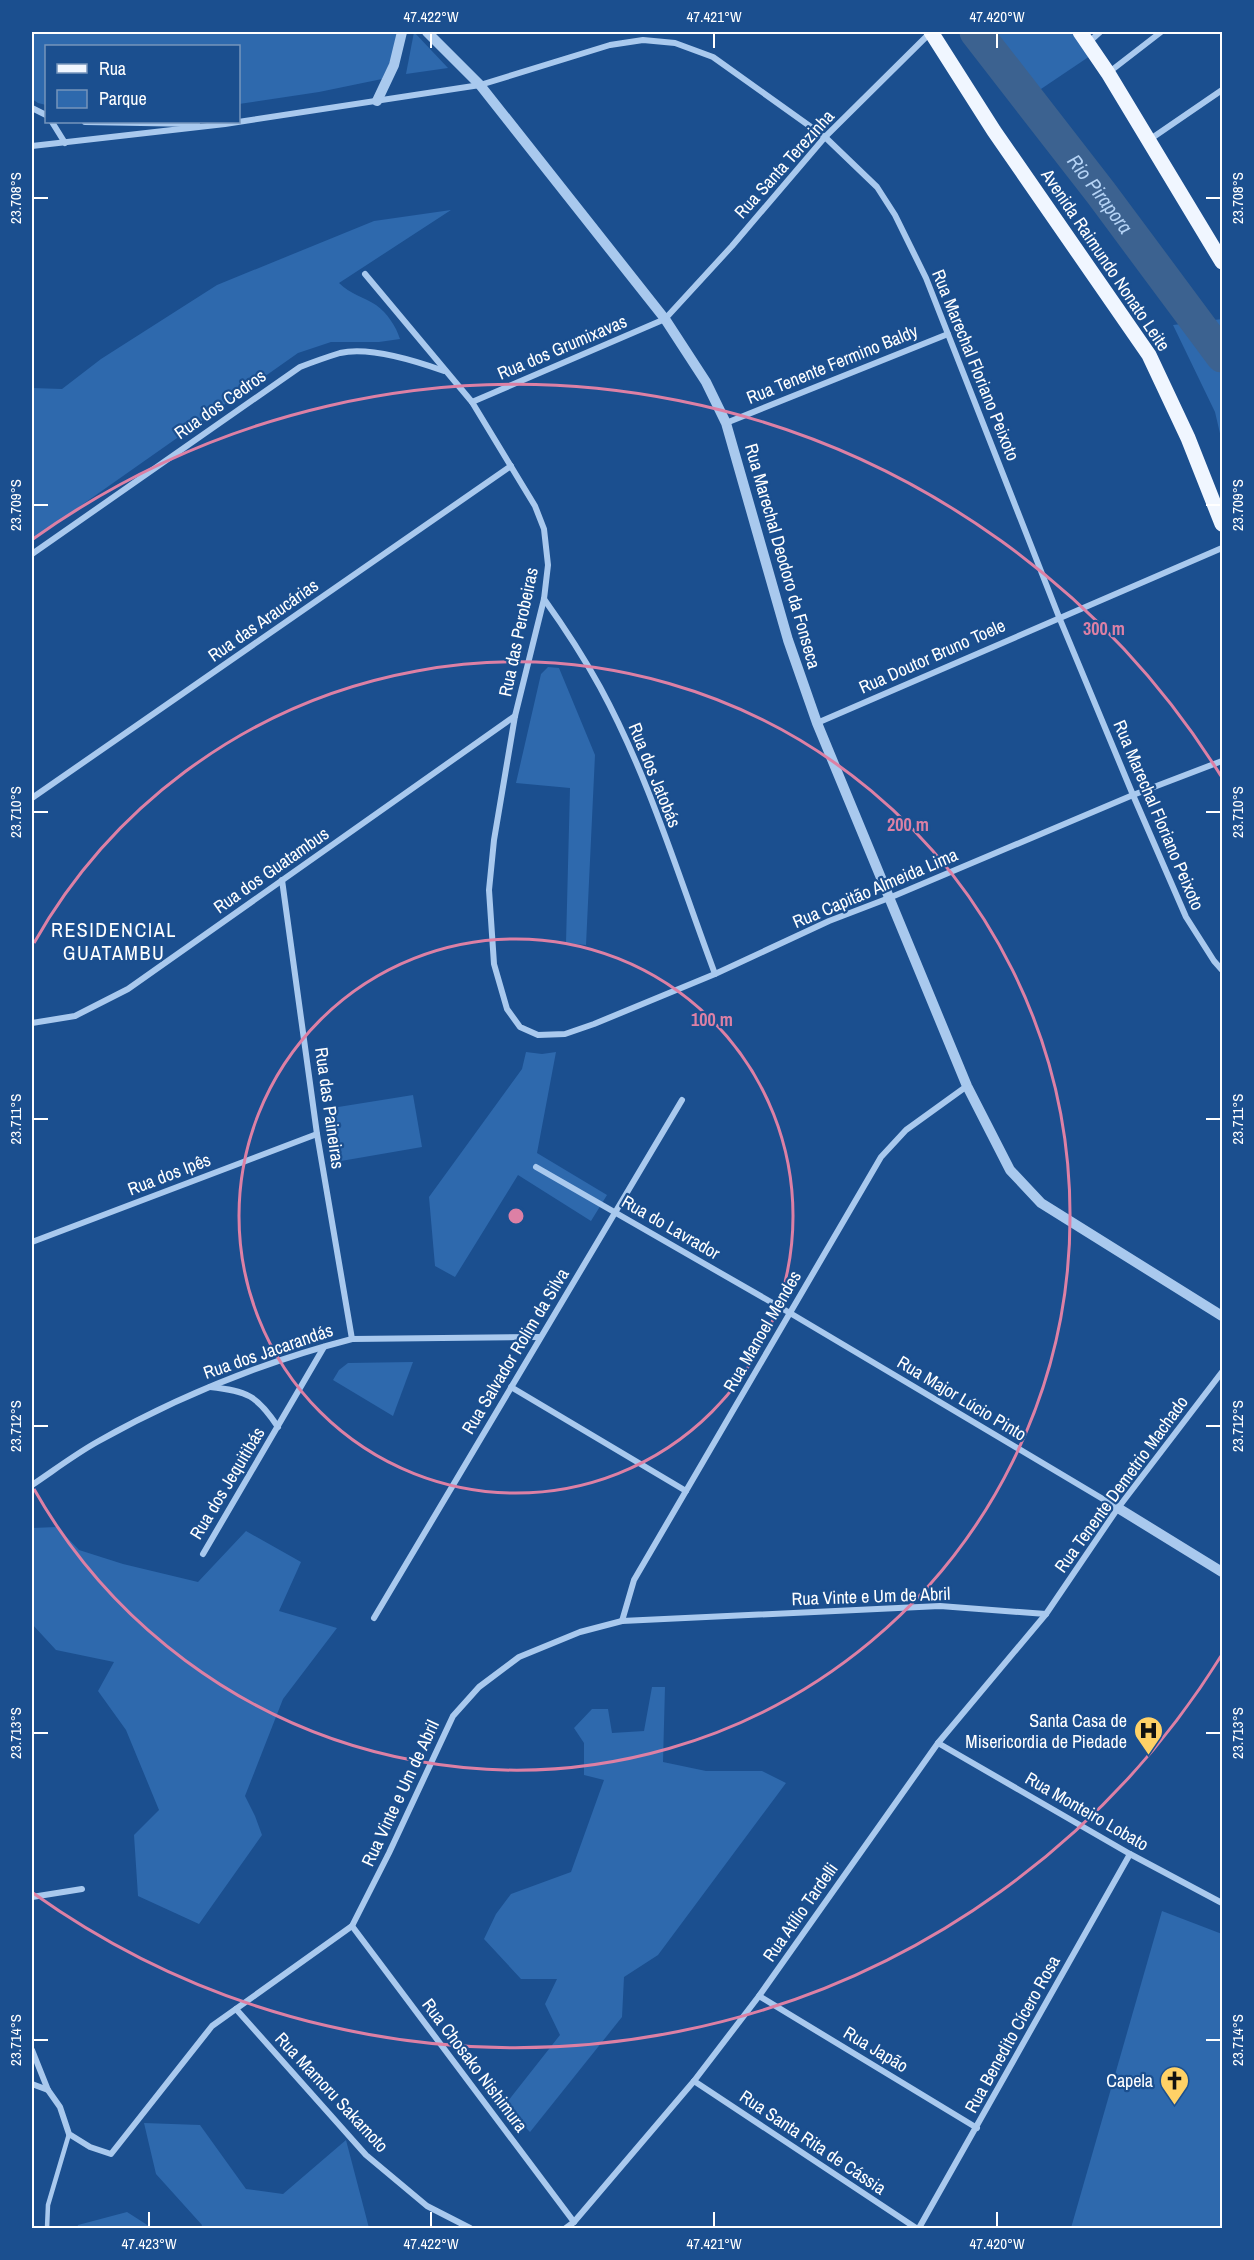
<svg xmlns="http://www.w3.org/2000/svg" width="1254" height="2260" viewBox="0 0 1254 2260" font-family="'Archivo Narrow',sans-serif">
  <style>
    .green { fill: #2e69ad }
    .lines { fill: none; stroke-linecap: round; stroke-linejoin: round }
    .river { stroke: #3c6290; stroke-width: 33 }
    .service { stroke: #a9c9ee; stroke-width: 4.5 }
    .minor { stroke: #a9c9ee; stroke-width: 6 }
    .tertiary { stroke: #a9c9ee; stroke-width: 10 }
    .primary { stroke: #f0f6ff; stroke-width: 15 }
    .ticks { fill: none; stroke: #fff; stroke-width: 2 }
    .ring { fill: none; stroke: #dd80a5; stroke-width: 3 }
    .labels { text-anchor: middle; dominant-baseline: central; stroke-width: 4.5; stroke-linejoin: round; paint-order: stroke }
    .street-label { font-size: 18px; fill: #fff; stroke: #1b4f8f }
    .poi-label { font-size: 18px; fill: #fff; stroke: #1b4f8f; text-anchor: end }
    .water-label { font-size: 20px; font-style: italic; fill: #b5d3f5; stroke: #1b4f8f }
    .neighbourhood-label { font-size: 20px; letter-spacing: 1.5px; fill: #fff; stroke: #1b4f8f }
    .centre { fill: #dd80a5; stroke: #1b4f8f; stroke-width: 3 }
    .ring-label { font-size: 18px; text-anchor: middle; font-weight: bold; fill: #dd80a5; stroke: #1b4f8f; stroke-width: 4.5; stroke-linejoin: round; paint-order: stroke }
    .neatline { fill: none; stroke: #fff; stroke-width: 2 }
    .ticks-label { font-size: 15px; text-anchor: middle; fill: #fff }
  </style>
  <rect width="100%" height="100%" fill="#1b4f8f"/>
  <g class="green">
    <polygon points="32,32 398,32 399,43 382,79 319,92 239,104 238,46 46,46 46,105 38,103 32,99"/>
    <polygon points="414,32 448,68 406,74"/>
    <polygon points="990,32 1073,32 1090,56 1038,91"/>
    <path d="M451,210L339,283C350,294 364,297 376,305C387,313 396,326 400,339L379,342H331L298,353L32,540V388L62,389L101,359L217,285L374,221Z"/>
    <polygon points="1222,319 1222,442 1215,412 1173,325"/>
    <polygon points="548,667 559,668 595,755 586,945 566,943 570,788 516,783 541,674"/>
    <polygon points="526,1052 542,1054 556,1052 537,1153 607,1195 591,1221 518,1175 455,1277 435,1266 429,1197 522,1069"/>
    <polygon points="413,1095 422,1147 341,1161 332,1108"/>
    <polygon points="413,1362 393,1416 333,1380 339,1370 348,1363"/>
    <polygon points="57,1527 79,1550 123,1564 198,1582 246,1531 301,1562 279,1611 337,1628 283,1699 245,1796 255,1816 262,1835 199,1924 138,1896 134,1835 159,1810 126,1730 98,1691 114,1662 56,1650 32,1624 32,1528"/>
    <polygon points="652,1687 665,1687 663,1762 706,1771 762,1771 786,1783 658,1955 624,1977 622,2017 530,2132 504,2106 560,2035 545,2004 557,1979 521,1979 484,1939 496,1914 511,1894 571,1872 604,1780 584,1775 584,1743 574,1728 592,1709 608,1709 612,1733 644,1731"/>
    <polygon points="1162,1911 1222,1934 1222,2228 1071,2228"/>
    <polygon points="144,2123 200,2125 246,2189 283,2194 346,2140 369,2228 201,2228 202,2225 156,2174"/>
    <polygon points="127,2212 152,2228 77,2228 78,2225"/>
  </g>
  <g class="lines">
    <path class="river" id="s1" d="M976,32L1101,193L1222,356"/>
    <polyline class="service" points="47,2228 48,2205 69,2134"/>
    <g class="minor">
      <polyline points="1089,42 1100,32"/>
      <polyline points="1108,73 1161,32"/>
      <polyline points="32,108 46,115"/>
      <polyline points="52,122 65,143"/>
      <polyline points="85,122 197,124"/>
      <polyline points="1149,140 1222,90"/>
      <polyline points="32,146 225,124 480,85 610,45 643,40 675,43 713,57 825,137 877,187 895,215 926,278 1059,617 1133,795 1186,917 1214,961 1222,970"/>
      <polyline points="365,274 472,402 535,506 544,529 548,565 544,599 515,716 494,840 489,890 494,964 507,1009 520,1027 538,1035 565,1034 594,1024 715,974 829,921 889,898 1133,795 1222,761"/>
      <polyline points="472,402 665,319 732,246 825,137 931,32"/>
      <polyline points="726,423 948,334"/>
      <path d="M32,554L300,367C313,362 327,357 340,353C370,346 416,361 444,371"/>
      <path d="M544,599C564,627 583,656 600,687C649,777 679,878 715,974"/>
      <polyline points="817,723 1222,548"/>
      <polyline points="32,798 511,466"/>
      <polyline points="282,880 317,1134 352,1339"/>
      <polyline points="32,1023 75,1016 128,989 515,716"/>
      <polyline points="536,1167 790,1313 1118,1508"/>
      <polyline points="32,1242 317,1134"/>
      <path d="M210,1387C247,1391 257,1395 278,1427"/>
      <polyline points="511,1387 686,1491"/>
      <path d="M32,1485C53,1471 74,1455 97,1442C177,1397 263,1362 352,1339L540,1337"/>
      <polyline points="203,1554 324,1347"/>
      <polyline points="374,1618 682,1100"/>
      <polyline points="622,1621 634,1580 881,1157 906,1130 967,1086"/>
      <polyline points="938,1743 1130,1854 1222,1903"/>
      <polyline points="32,1897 82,1889"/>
      <polyline points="352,1926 574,2222"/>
      <polyline points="759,1996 977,2128"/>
      <polyline points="236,2009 366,2155 427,2206 470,2228"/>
      <polyline points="32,2050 48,2090 60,2107 69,2134 90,2147 111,2154 212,2026 352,1926 389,1853 453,1716 479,1687 519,1657 580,1632 622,1621 940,1606 1046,1614"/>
      <polyline points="694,2081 916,2228"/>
      <polyline points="32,2084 48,2090"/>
      <polyline points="566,2228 574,2222 694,2081 759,1996 938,1743 1046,1614 1118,1508 1222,1372"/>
      <polyline points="919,2228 1130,1854"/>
    </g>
    <g class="tertiary">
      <polyline points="427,32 480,85 665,319 706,382 726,423 788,640 817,723 967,1086 1010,1170 1041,1203 1222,1316"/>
      <polyline points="377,101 394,65 402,32"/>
      <polyline points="1118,1508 1222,1572"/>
    </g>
    <g class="primary">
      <polyline points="931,32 994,131 1149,355 1188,438 1222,524"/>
      <polyline points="1080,32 1108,73 1222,262"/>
    </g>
  </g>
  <path class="ticks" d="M431,33V48M714,33V48M997,33V48M33,198H48M1206,198H1221M33,505H48M1206,505H1221M33,812H48M1206,812H1221M33,1119H48M1206,1119H1221M33,1426H48M1206,1426H1221M33,1733H48M1206,1733H1221M33,2040H48M1206,2040H1221M149,2212V2227M431,2212V2227M714,2212V2227M997,2212V2227"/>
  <g class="ring">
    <circle cx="516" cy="1216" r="277"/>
    <path d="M34 943A554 554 0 1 1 34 1489"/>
    <path d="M1221 1656A831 831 0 0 1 33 1893M33 539A831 831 0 0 1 1221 776"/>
  </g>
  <defs>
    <symbol id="hospital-pin" viewBox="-11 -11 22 30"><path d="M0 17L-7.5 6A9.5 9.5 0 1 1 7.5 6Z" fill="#ffd166" stroke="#1b4f8f"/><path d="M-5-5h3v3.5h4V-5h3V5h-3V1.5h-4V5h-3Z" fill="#111"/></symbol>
    <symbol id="church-pin" viewBox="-11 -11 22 30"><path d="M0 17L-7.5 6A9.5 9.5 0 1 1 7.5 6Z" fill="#ffd166" stroke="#1b4f8f"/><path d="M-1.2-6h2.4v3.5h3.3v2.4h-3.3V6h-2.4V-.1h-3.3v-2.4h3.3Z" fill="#111"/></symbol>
  </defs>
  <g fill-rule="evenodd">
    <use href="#hospital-pin" x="1132" y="1714" width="33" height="45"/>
    <use href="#church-pin" x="1158" y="2064" width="33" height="45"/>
  </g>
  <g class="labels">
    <g class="street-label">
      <text transform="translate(784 164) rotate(-48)">Rua Santa Terezinha</text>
      <text transform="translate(1106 260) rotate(56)">Avenida Raimundo Nonato Leite</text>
      <text transform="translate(562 347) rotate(-23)">Rua dos Grumixavas</text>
      <text transform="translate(832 364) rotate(-22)">Rua Tenente Fermino Baldy</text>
      <text transform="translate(976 365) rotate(68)">Rua Marechal Floriano Peixoto</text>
      <text transform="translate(220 404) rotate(-35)">Rua dos Cedros</text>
      <text transform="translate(783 556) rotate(74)">Rua Marechal Deodoro da Fonseca</text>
      <text transform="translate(263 620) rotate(-35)">Rua das Araucárias</text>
      <text transform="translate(518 632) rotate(-78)">Rua das Perobeiras</text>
      <text transform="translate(932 656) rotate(-24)">Rua Doutor Bruno Toele</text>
      <text transform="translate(655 775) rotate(68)">Rua dos Jatobás</text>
      <text transform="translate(1159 815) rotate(67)">Rua Marechal Floriano Peixoto</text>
      <text transform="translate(271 870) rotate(-35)">Rua dos Guatambus</text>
      <text transform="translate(875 888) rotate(-23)">Rua Capitão Almeida Lima</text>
      <text transform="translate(330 1108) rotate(82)">Rua das Paineiras</text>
      <text transform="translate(169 1174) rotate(-21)">Rua dos Ipês</text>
      <text transform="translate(671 1227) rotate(30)">Rua do Lavrador</text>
      <text transform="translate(762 1331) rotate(-60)">Rua Manoel Mendes</text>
      <text transform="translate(268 1351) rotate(-19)">Rua dos Jacarandás</text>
      <text transform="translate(515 1351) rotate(-59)">Rua Salvador Rolim da Silva</text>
      <text transform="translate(962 1398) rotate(31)">Rua Major Lúcio Pinto</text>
      <text transform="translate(227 1483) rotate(-59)">Rua dos Jequitibás</text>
      <text transform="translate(1121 1484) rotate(-54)">Rua Tenente Demetrio Machado</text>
      <text transform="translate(871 1596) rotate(-2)">Rua Vinte e Um de Abril</text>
      <text transform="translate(400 1793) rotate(-65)">Rua Vinte e Um de Abril</text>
      <text transform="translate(1087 1811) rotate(30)">Rua Monteiro Lobato</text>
      <text transform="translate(800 1912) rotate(-55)">Rua Atílio Tardelli</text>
      <text transform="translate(1012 2034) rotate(-61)">Rua Benedito Cícero Rosa</text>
      <text transform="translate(876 2049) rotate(31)">Rua Japão</text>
      <text transform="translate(475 2065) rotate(53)">Rua Chosako Nishimura</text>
      <text transform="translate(332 2092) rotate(47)">Rua Mamoru Sakamoto</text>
      <text transform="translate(813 2142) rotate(34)">Rua Santa Rita de Cássia</text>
    </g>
    <g class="poi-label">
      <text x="1127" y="1720">Santa Casa de<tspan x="1127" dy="21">Misericordia de Piedade</tspan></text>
      <text x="1153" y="2080">Capela</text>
    </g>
    <g class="water-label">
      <text stroke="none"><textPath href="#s1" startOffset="204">Rio Pirapora</textPath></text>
    </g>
    <g class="neighbourhood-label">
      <text x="114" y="929">RESIDENCIAL<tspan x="114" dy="23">GUATAMBU</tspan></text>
    </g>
  </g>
  <circle cx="516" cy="1216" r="9" class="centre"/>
  <g class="ring-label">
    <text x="1104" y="635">300 m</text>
    <text x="908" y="831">200 m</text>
    <text x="712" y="1026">100 m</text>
  </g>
  <rect width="1254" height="2260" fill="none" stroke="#1b4f8f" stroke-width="66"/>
  <rect x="45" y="45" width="195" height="78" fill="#1b4f8f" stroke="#7695bc" stroke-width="1.5"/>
  <rect x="57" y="64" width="30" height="9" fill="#f0f6ff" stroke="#7695bc" stroke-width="1.5"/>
  <text x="99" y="75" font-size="18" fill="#ffffff">Rua</text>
  <rect x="57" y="90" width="30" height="18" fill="#2e69ad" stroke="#7695bc" stroke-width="1.5"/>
  <text x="99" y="105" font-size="18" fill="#ffffff">Parque</text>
  <rect x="33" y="33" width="1188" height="2194" class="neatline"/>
  <g class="ticks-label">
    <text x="431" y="22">47.422°W</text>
    <text x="714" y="22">47.421°W</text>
    <text x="997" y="22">47.420°W</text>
    <text transform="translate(16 198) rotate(-90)" y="5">23.708°S</text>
    <text transform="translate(1238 198) rotate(-90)" y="5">23.708°S</text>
    <text transform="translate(16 505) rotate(-90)" y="5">23.709°S</text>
    <text transform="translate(1238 505) rotate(-90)" y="5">23.709°S</text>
    <text transform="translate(16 812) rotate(-90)" y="5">23.710°S</text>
    <text transform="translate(1238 812) rotate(-90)" y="5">23.710°S</text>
    <text transform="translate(16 1119) rotate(-90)" y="5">23.711°S</text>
    <text transform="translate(1238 1119) rotate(-90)" y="5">23.711°S</text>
    <text transform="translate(16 1426) rotate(-90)" y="5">23.712°S</text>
    <text transform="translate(1238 1426) rotate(-90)" y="5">23.712°S</text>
    <text transform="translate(16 1733) rotate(-90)" y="5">23.713°S</text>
    <text transform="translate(1238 1733) rotate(-90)" y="5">23.713°S</text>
    <text transform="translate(16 2040) rotate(-90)" y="5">23.714°S</text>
    <text transform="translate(1238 2040) rotate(-90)" y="5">23.714°S</text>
    <text x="149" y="2249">47.423°W</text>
    <text x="431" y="2249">47.422°W</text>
    <text x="714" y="2249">47.421°W</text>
    <text x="997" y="2249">47.420°W</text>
  </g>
</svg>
